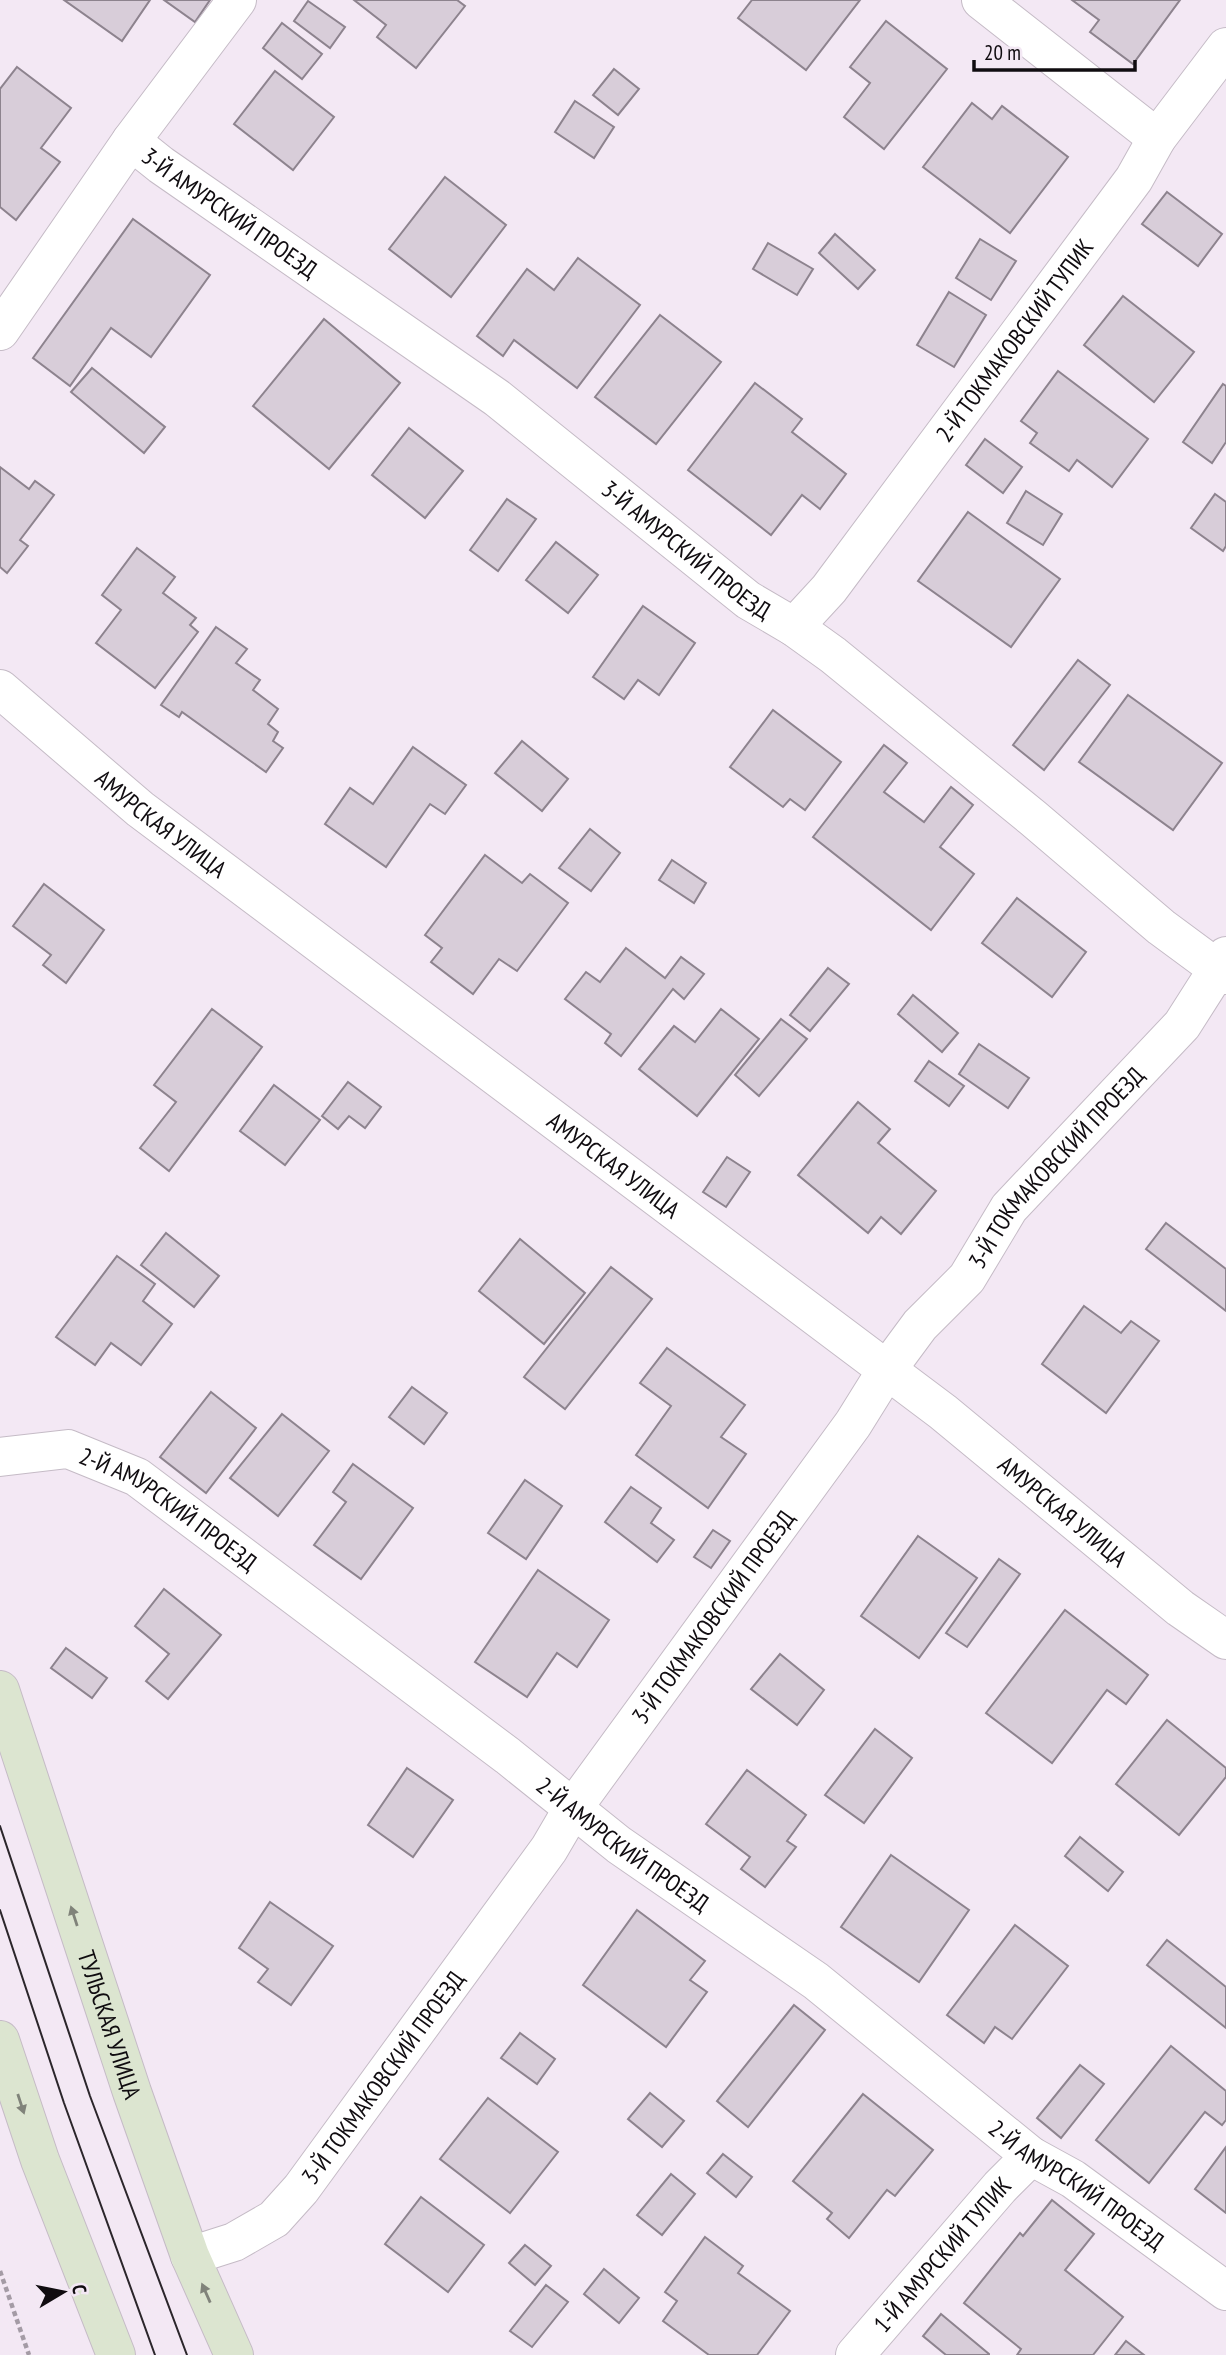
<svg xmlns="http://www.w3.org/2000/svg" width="1226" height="2355" viewBox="0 0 1226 2355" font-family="'PT Sans Narrow',sans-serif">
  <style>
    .building { fill: #d8cdd9; stroke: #8d838e; stroke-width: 2 }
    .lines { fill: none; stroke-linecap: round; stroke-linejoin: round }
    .street-casing { stroke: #c5bbc6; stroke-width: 40 }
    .secondary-casing { stroke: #c5bbc6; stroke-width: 40 }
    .path { stroke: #a49ba5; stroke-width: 4.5; stroke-dasharray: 5 3.5; stroke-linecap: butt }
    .street { stroke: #fff; stroke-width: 38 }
    .secondary { stroke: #dce5d0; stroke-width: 38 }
    .tram { stroke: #2b262b; stroke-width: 2 }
    .oneway { fill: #80837a }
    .labels { text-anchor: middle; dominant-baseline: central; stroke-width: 5; stroke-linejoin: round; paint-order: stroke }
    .street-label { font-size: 24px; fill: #100c10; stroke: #f3e8f4 }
  </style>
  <rect width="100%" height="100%" fill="#f3e8f4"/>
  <g class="building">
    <polygon points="64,0 150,0 122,41"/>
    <polygon points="164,0 210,0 195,22"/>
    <polygon points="354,0 457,0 465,6 416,68 377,37 386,25"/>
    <polygon points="752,0 860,0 806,70 738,18"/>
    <polygon points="1072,0 1180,0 1133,64 1090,32 1099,20"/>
    <polygon points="308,1 345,27 330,48 294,21"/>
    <polygon points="886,21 947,69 884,149 844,117 870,83 850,67"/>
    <polygon points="282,23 322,54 302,79 263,48"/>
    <polygon points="17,67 71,108 41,148 60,162 16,220 0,207 0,89"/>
    <polygon points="614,69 639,89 618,115 593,95"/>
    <polygon points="275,71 334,117 293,170 234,124"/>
    <polygon points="575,101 614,127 594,158 555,132"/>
    <polygon points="972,103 992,119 1002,106 1068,157 1010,233 923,167"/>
    <polygon points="445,177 506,225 451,297 389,249"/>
    <polygon points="1167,192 1222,234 1198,266 1142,224"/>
    <polygon points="133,219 210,275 151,357 111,328 70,386 33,358"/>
    <polygon points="835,234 875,270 858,289 819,253"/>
    <polygon points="980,239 1016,261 991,300 956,278"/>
    <polygon points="768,243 813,269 797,295 753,269"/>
    <polygon points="578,258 640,305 577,388 514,340 503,356 477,336 527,269 554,290"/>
    <polygon points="949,292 986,315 954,367 917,345"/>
    <polygon points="1123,296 1194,352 1154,402 1084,345"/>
    <polygon points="660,315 721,362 656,444 595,397"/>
    <polygon points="324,319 400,383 329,469 253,406"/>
    <polygon points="92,368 165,427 144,453 71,392"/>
    <polygon points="1058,371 1148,439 1112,487 1077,460 1069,471 1030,443 1037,433 1021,421"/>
    <polygon points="755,383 802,419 792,432 846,474 820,509 802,495 771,535 688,470"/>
    <polygon points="1223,384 1226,386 1226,442 1212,463 1183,442"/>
    <polygon points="409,428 463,471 425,518 372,475"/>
    <polygon points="985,439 1022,467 1003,493 966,465"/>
    <polygon points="0,467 29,489 35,481 54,495 20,540 28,546 7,573 0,567"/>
    <polygon points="1026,491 1062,514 1043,545 1007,523"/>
    <polygon points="1215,494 1226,502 1226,546 1223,551 1191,528"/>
    <polygon points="507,499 536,519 498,571 470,550"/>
    <polygon points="968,512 1060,579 1011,647 918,581"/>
    <polygon points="556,542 598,575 568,613 526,580"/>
    <polygon points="137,548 175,577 163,593 196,618 190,625 198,632 155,688 96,643 121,610 102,595"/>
    <polygon points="643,606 695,643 659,695 638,680 624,699 593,677"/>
    <polygon points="216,627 247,649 236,663 260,680 253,690 278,709 268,724 278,732 273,741 283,748 266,772 182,712 179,717 161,705"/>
    <polygon points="1078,660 1110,685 1044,770 1013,745"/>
    <polygon points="1128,695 1222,763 1173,830 1079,762"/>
    <polygon points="773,710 841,762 805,810 790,799 783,807 730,767"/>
    <polygon points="522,741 568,779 542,811 495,773"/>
    <polygon points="884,745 907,763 884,792 924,822 951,787 973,805 940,847 974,874 931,930 813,837"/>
    <polygon points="413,747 466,785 445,814 430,804 386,867 325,824 350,788 373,804"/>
    <polygon points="590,829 620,853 591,891 559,868"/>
    <polygon points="485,855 522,883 530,874 568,903 517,971 499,959 473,994 431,962 442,948 425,935"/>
    <polygon points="672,860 706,883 694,903 659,880"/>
    <polygon points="44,884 104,930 66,983 43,965 51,955 13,926"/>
    <polygon points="1017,898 1086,952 1052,997 982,943"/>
    <polygon points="626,948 665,978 681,957 704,974 684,999 673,989 621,1056 605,1043 611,1034 565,999 586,972 600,982"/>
    <polygon points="828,968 849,984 810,1031 790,1015"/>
    <polygon points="913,995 958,1033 942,1052 898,1014"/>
    <polygon points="212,1009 262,1047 169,1171 140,1148 176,1102 154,1085"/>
    <polygon points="721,1009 759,1039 697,1116 639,1069 674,1026 695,1042"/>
    <polygon points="781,1019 807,1039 759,1096 735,1075"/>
    <polygon points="979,1044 1029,1078 1008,1108 959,1074"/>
    <polygon points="929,1061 964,1086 949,1106 915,1081"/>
    <polygon points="348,1082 381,1107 365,1128 349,1116 338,1129 322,1116"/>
    <polygon points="274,1085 320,1120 285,1165 240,1131"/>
    <polygon points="858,1102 890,1129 878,1143 936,1191 901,1234 881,1217 868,1233 798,1175"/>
    <polygon points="727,1157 750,1172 726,1207 703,1192"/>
    <polygon points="1166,1223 1226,1269 1226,1311 1146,1249"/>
    <polygon points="166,1233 219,1276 194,1307 141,1265"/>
    <polygon points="520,1239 585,1293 544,1344 479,1291"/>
    <polygon points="117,1256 155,1284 143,1301 172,1324 141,1365 111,1343 95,1365 56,1337"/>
    <polygon points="611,1267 652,1299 565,1409 524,1377"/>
    <polygon points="1084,1306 1121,1333 1131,1321 1159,1341 1106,1413 1042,1364"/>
    <polygon points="667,1348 745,1405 721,1437 746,1454 708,1508 636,1455 671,1406 640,1383"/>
    <polygon points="412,1387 447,1413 424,1444 389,1417"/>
    <polygon points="211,1392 256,1428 206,1493 160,1457"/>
    <polygon points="282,1414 329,1451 278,1516 230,1478"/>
    <polygon points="353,1464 413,1508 361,1579 314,1545 346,1502 333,1492"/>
    <polygon points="525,1480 562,1506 526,1559 488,1533"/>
    <polygon points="631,1487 661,1508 651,1523 674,1540 657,1562 605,1522"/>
    <polygon points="713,1530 730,1541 711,1568 694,1557"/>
    <polygon points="918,1536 977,1578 919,1658 861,1616"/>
    <polygon points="999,1559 1020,1574 967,1647 946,1633"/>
    <polygon points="538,1570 609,1620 577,1667 557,1653 527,1697 475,1662"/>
    <polygon points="164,1589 221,1635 168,1699 146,1681 169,1654 135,1626"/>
    <polygon points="1065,1610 1148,1675 1126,1704 1107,1690 1052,1763 986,1713"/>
    <polygon points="66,1648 107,1678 92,1698 51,1668"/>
    <polygon points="780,1654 824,1690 797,1725 751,1689"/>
    <polygon points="1167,1720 1226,1768 1226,1777 1179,1835 1116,1784"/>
    <polygon points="875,1729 912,1758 864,1823 825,1795"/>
    <polygon points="407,1768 453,1800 413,1857 368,1825"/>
    <polygon points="747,1770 806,1815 787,1841 796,1847 765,1887 741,1869 750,1857 706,1824"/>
    <polygon points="1080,1837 1123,1872 1108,1891 1065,1856"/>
    <polygon points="891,1855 969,1910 919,1982 841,1927"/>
    <polygon points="270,1902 333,1946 291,2005 258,1982 268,1969 239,1948"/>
    <polygon points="637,1910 705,1961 690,1980 707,1992 666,2047 583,1985"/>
    <polygon points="1015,1925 1068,1966 1012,2039 995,2027 984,2043 947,2015"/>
    <polygon points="1167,1940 1226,1987 1226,2028 1147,1965"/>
    <polygon points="794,2005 825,2030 748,2127 717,2101"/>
    <polygon points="520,2033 555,2059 537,2084 501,2058"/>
    <polygon points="1171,2046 1226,2091 1226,2120 1222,2125 1205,2112 1149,2183 1096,2140"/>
    <polygon points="1080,2065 1104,2084 1061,2138 1037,2118"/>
    <polygon points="650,2093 684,2121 662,2147 628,2119"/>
    <polygon points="863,2094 933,2150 895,2196 887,2190 849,2238 827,2219 832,2213 793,2181"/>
    <polygon points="488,2098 558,2152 510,2213 440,2159"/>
    <polygon points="1226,2147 1226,2213 1195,2189"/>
    <polygon points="723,2154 752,2177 736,2197 707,2173"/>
    <polygon points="671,2174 695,2194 662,2235 637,2215"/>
    <polygon points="421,2197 484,2245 448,2292 385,2244"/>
    <polygon points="1052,2200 1094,2234 1065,2270 1123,2317 1093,2355 1017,2355 1021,2349 964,2303 1020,2233 1023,2236"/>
    <polygon points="705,2237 743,2266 738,2273 790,2311 757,2355 709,2355 663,2321 677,2301 665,2292"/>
    <polygon points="525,2245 551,2266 535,2285 509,2263"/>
    <polygon points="604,2269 639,2298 619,2323 584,2294"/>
    <polygon points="546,2285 568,2302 532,2347 510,2331"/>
    <polygon points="941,2314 989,2354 989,2355 946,2355 923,2336"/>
    <polygon points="1126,2341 1144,2355 1115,2355"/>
  </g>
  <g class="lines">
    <defs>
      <g id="street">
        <polyline points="981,0 1157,138"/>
        <path id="s1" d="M131,141L161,165L497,398L748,600L794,627L833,655L1033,818L1161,927L1226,975"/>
        <polyline points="0,331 131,141 237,0"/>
        <path id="s2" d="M794,627L829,589L1134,179L1157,138L1226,47"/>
        <path id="s3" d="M0,689L140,809L943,1412L1180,1608L1226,1640"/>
        <path id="s4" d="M0,1457L68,1449L137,1477L508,1756L619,1845L816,1981L1031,2156L1073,2179L1226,2291"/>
        <path id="s5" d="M190,2256L234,2242L274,2219L301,2189L549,1849L573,1808L853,1424L886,1371L920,1325L967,1278L1009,1208L1182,1025L1226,956"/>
        <path id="s6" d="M855,2355L1000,2187L1031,2156"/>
      </g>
      <g id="secondary">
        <path id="s7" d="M0,1690L132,2092L190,2256L234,2355"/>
        <polyline points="0,2040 40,2160 116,2355"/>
      </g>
    </defs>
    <use href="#street" class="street-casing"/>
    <use href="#secondary" class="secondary-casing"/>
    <polyline class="path" points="0,2271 29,2355"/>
    <use href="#street" class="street"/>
    <use href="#secondary" class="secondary"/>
    <g class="tram">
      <polyline points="0,1826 90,2096 187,2355"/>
      <polyline points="0,1910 64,2103 155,2355"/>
    </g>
  </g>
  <defs><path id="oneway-solid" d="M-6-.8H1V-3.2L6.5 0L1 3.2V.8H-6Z" transform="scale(1.75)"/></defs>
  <g class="oneway">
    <use href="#oneway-solid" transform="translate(74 1916) rotate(-108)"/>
    <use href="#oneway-solid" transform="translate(21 2104) rotate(72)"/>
    <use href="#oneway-solid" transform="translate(206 2293) rotate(-114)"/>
  </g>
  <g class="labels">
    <g class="street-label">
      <text stroke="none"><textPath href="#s1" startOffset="122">3-Й АМУРСКИЙ ПРОЕЗД</textPath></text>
      <text stroke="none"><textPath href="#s2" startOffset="362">2-Й ТОКМАКОВСКИЙ ТУПИК</textPath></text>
      <text stroke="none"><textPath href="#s1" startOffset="690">3-Й АМУРСКИЙ ПРОЕЗД</textPath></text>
      <text stroke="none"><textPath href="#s3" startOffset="210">АМУРСКАЯ УЛИЦА</textPath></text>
      <text stroke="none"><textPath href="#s3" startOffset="777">АМУРСКАЯ УЛИЦА</textPath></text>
      <text stroke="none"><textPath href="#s5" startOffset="1405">3-Й ТОКМАКОВСКИЙ ПРОЕЗД</textPath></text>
      <text stroke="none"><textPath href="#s4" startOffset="186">2-Й АМУРСКИЙ ПРОЕЗД</textPath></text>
      <text stroke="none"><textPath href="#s3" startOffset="1344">АМУРСКАЯ УЛИЦА</textPath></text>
      <text stroke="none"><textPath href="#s5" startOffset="838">3-Й ТОКМАКОВСКИЙ ПРОЕЗД</textPath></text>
      <text stroke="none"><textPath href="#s4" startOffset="752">2-Й АМУРСКИЙ ПРОЕЗД</textPath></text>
      <text stroke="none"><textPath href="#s7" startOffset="352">ТУЛЬСКАЯ УЛИЦА</textPath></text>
      <text stroke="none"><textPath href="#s5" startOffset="271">3-Й ТОКМАКОВСКИЙ ПРОЕЗД</textPath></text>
      <text stroke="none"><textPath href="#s4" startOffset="1320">2-Й АМУРСКИЙ ПРОЕЗД</textPath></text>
      <text stroke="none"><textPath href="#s6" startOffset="133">1-Й АМУРСКИЙ ТУПИК</textPath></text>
    </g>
  </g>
  <g transform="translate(63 2292) rotate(80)" stroke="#f3e8f4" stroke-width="5" paint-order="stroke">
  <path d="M0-5L12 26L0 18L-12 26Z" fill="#100c10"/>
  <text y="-10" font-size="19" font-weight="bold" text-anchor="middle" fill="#100c10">С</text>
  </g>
  <path d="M974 60v10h161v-10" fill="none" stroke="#100c10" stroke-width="3.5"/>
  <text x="984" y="60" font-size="21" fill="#100c10" stroke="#f3e8f4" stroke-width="5" paint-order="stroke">20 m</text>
</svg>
